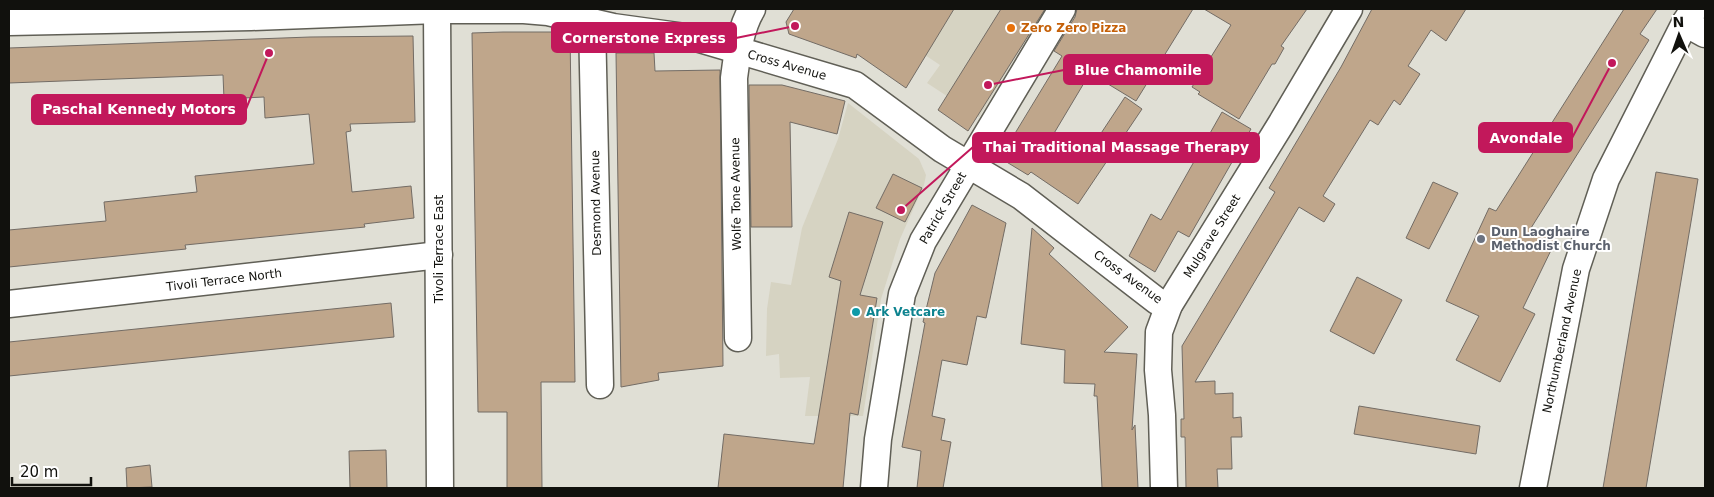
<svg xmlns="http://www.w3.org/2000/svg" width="1714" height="497" viewBox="0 0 1714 497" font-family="'DejaVu Sans',sans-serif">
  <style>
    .built { fill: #d6d3c2 }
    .building { fill: #bfa68b; stroke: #736c65 }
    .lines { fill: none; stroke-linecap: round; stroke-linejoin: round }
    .street-casing { stroke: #605f56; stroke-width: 29 }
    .street { stroke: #fff; stroke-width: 26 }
    .food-dot { fill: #e8710a; stroke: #fff; stroke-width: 2 }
    .worship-dot { fill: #6b7280; stroke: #fff; stroke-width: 2 }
    .culture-dot { fill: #0f9aa8; stroke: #fff; stroke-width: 2 }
    .labels { text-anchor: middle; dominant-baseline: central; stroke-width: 4; stroke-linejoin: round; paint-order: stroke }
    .food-label { font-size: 12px; font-weight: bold; fill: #c56008; stroke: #fff; text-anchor: start }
    .street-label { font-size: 12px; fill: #11110d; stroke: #fff }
    .worship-label { font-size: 12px; font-weight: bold; fill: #5b616d; stroke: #fff; text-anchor: start }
    .culture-label { font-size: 12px; font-weight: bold; fill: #0d838f; stroke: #fff; text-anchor: start }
    .leader { fill: none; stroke: #c2185b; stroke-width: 2 }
    .callout-dot { fill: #c2185b; stroke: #fff; stroke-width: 2 }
    .callout { fill: #c2185b; stroke: #c2185b; stroke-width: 2 }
    .callout-label { font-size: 14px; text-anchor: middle; font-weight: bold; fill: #fff }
  </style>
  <rect width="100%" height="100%" fill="#e0dfd5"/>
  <g class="built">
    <polygon points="954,9 1045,9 979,117 927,83 940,65 925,55"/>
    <polygon points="848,103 919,159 926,175 924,185 900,239 881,299 863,416 805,416 810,377 780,378 779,354 766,356 767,309 771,282 791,285 802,228 838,139"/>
  </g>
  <g class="building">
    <polygon points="794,9 954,9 906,88 857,54 856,58 789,34 786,22"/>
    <polygon points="1001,9 1045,9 968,131 938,110"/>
    <polygon points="1077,9 1193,9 1136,101 1090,73 1053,135 1086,156 1125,97 1142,109 1078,204 1031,172 1028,175 1000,158 1062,56 1054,51 1075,17"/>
    <polygon points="1204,9 1307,9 1281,46 1284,48 1275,64 1272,64 1239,119 1198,94 1200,92 1192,87 1231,25"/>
    <polygon points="1372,9 1466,9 1446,41 1431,30 1408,66 1420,74 1400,105 1394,100 1378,125 1370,120 1323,196 1335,204 1324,222 1299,207 1195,382 1215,381 1215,394 1233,393 1233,418 1241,417 1242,437 1231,437 1232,469 1217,469 1218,488 1186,488 1185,437 1181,437 1181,419 1184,419 1182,346 1275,192 1269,188 1341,67"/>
    <polygon points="1624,9 1657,9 1640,34 1649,40 1531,228 1556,240 1523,308 1535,314 1500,382 1456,360 1479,316 1446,301 1489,208 1496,211"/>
    <polygon points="503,32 570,32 575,382 541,382 542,488 507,488 507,412 478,412 472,33"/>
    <polygon points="413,36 415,122 350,124 351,131 346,132 352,192 411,186 414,218 364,224 365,227 185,245 186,249 9,267 9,230 106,221 104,202 197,192 195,176 314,164 309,114 265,118 264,97 224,99 223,75 9,83 9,48 310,37"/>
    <polygon points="616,53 654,53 655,71 720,70 723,366 658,373 659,380 621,387"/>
    <polygon points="749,85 782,85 845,101 837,134 790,122 792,227 751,227"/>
    <polygon points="1222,112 1251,129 1189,237 1178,231 1155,272 1129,256 1151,214 1161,220"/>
    <polygon points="1656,172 1698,179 1692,216 1646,488 1603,488"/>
    <polygon points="893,174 922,188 905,222 876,208"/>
    <polygon points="1433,182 1458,193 1429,249 1406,238"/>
    <polygon points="972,205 1006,223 986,318 977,316 967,365 942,360 932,416 945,419 941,440 951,442 943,488 917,488 921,451 902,447 925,323 923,322 935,273"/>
    <polygon points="849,212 883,222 860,295 877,298 858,415 850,413 843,488 718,488 724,434 814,444 841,281 829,277"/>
    <polygon points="1032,228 1054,248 1049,254 1128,327 1104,352 1137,354 1132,430 1135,425 1138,488 1102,488 1100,451 1097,396 1094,396 1095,384 1064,383 1065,350 1021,344"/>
    <polygon points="1357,277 1402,300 1374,354 1330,331"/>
    <polygon points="391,303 394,337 9,376 9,342"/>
    <polygon points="1359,406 1480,426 1476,454 1354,434"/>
    <polygon points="386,450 387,488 350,488 349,451"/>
    <polygon points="150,465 152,487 127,488 126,468"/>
  </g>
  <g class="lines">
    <defs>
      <g id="street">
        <polyline points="437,10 440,488"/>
        <polyline points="9,22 251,17 437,10 524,10 548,12 613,27 700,39 855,85 942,149 1021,196 1157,301 1169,305"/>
        <polyline points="592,22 600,385"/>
        <polyline points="1685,23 1705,34"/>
        <polyline points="9,304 439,255"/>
        <path d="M738,338L734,78C737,55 740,29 752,9"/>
        <polyline points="874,488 878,439 902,294 923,241 1062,9"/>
        <polyline points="1164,488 1162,415 1158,370 1159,332 1169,305 1281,124 1349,9"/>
        <polyline points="1533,488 1576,269 1606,179 1685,23 1694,9"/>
      </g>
    </defs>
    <use href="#street" class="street-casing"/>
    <use href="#street" class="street"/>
  </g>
  <circle class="food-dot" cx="1011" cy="28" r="5"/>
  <circle class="worship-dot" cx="1481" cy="239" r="5"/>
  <circle class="culture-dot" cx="856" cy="312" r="5"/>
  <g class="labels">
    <g class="food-label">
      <text x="1021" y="28">Zero Zero Pizza</text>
    </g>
    <g class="street-label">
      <text transform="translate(787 65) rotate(16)">Cross Avenue</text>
      <text transform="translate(736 194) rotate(-91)">Wolfe Tone Avenue</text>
      <text transform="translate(596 203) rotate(-91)">Desmond Avenue</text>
      <text transform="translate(943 208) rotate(-60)">Patrick Street</text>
      <text transform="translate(1212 236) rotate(-58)">Mulgrave Street</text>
      <text transform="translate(439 249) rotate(-90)">Tivoli Terrace East</text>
      <text transform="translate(1128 277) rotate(36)">Cross Avenue</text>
      <text transform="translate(224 280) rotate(-7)">Tivoli Terrace North</text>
      <text transform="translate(1562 341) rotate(-78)">Northumberland Avenue</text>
    </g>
    <g class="worship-label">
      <text x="1491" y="232">Dun Laoghaire<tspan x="1491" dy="14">Methodist Church</tspan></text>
    </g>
    <g class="culture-label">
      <text x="866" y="312">Ark Vetcare</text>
    </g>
  </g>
  <path class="leader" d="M795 26L736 38M988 85L1064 70M269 53L246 109M1612 63L1572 138M901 210L973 147"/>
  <g class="callout-dot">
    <circle cx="795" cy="26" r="5"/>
    <circle cx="988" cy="85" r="5"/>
    <circle cx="269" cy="53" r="5"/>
    <circle cx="1612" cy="63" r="5"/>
    <circle cx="901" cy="210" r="5"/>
  </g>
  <g class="callout">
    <rect x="552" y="23" width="184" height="29" rx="5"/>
    <rect x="1064" y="55" width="148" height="29" rx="5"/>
    <rect x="32" y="95" width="214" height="29" rx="5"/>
    <rect x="1479" y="123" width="93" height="29" rx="5"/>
    <rect x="973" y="133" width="286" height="29" rx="5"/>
  </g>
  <g class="callout-label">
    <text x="644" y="43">Cornerstone Express</text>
    <text x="1138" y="75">Blue Chamomile</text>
    <text x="139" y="114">Paschal Kennedy Motors</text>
    <text x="1526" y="143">Avondale</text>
    <text x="1116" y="152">Thai Traditional Massage Therapy</text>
  </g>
  <rect width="1714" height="497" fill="none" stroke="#11110d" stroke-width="20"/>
  <g transform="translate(1679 35) rotate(358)" stroke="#ffffff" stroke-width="4" paint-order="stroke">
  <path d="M0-4L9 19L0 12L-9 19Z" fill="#11110d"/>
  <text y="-8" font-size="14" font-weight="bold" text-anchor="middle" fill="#11110d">N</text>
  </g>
  <path d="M12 477v8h79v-8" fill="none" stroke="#11110d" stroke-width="2.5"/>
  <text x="20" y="477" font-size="15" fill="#11110d" stroke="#ffffff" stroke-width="4" paint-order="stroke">20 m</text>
</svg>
